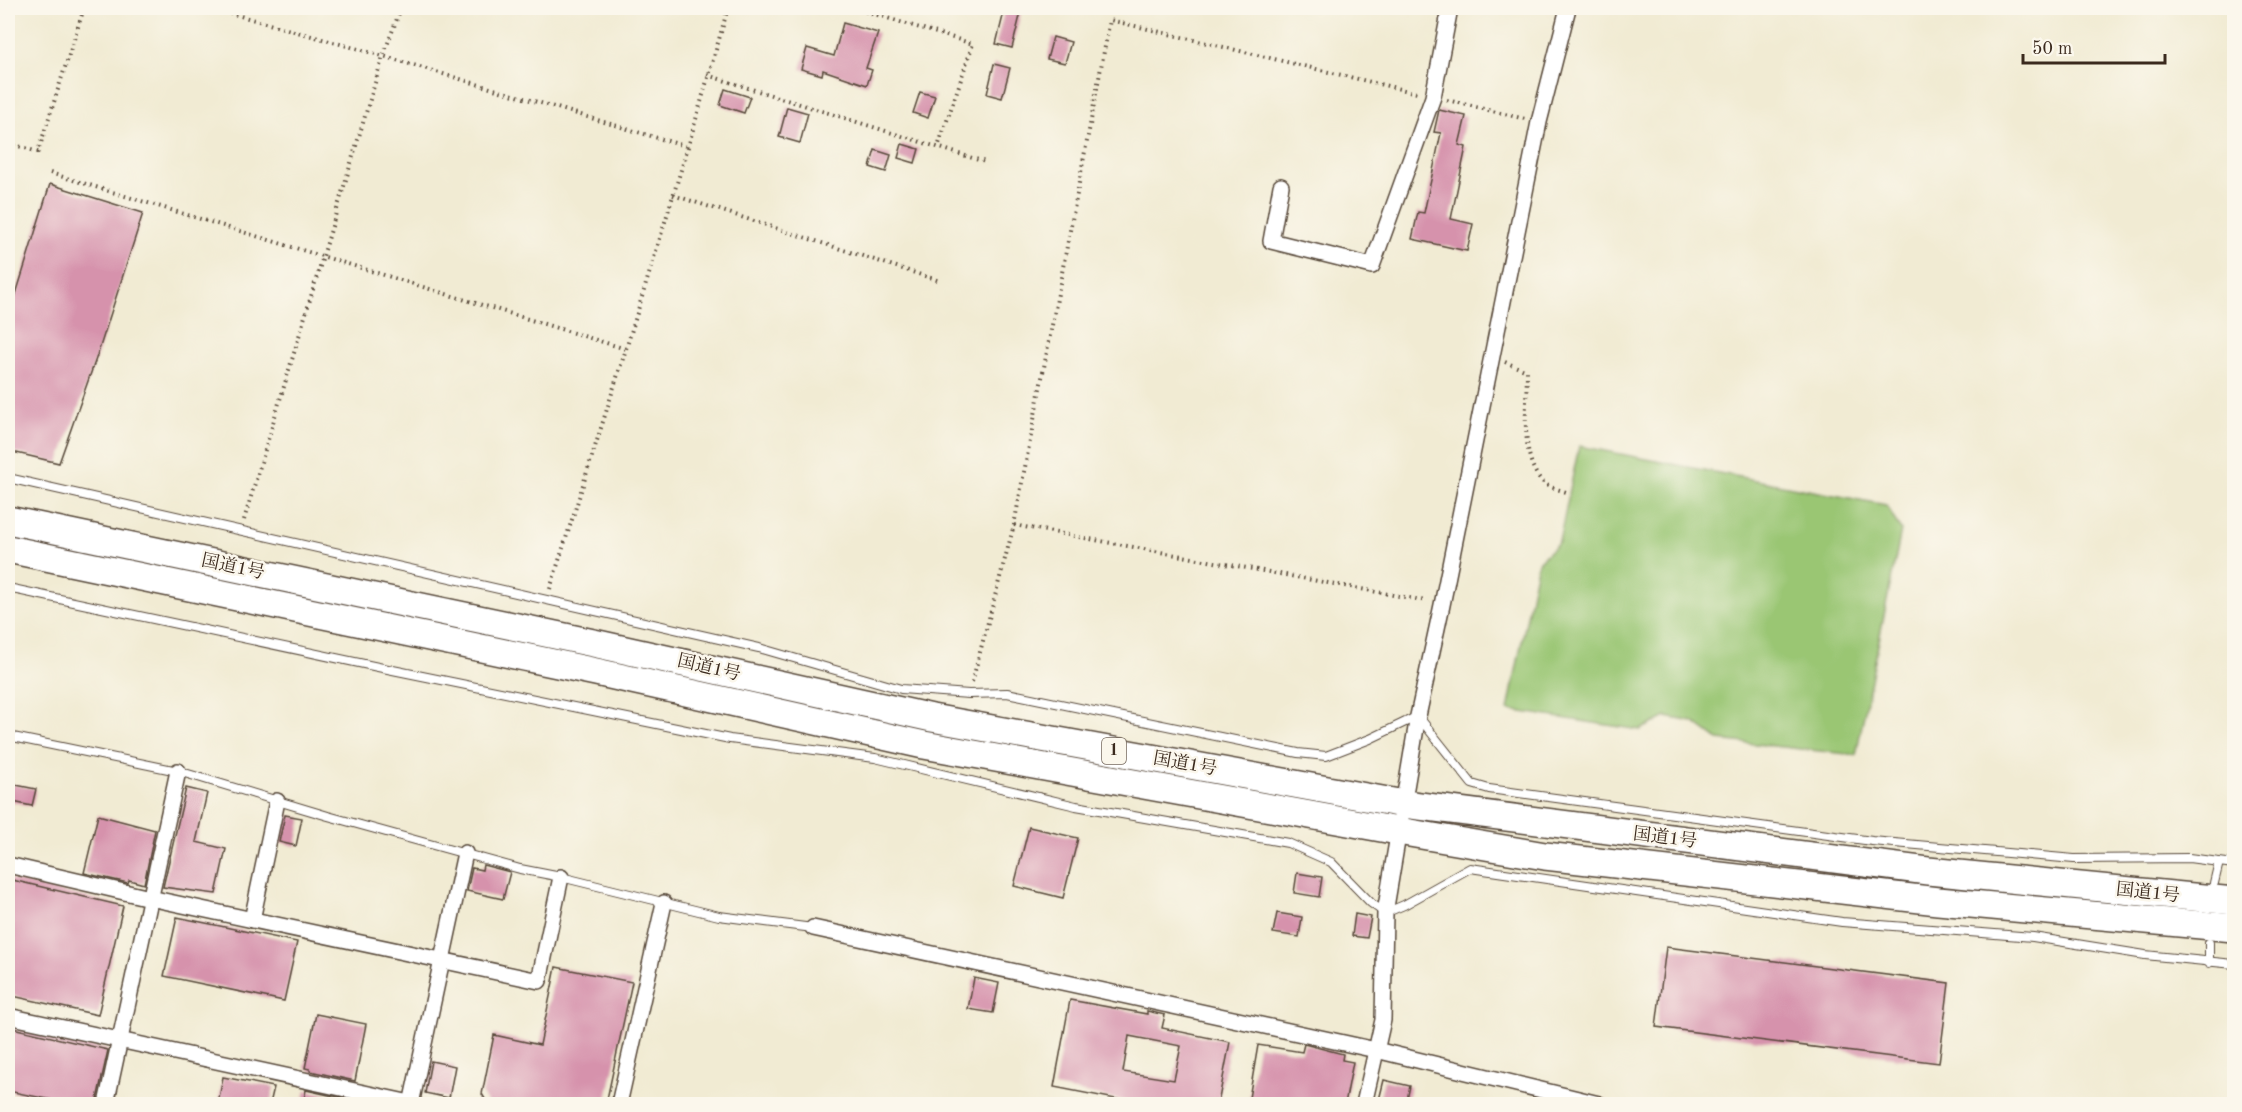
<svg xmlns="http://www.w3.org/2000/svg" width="2242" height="1112" viewBox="0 0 2242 1112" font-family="'Old Standard TT','Noto Serif JP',serif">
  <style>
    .green { fill: #9ac673; stroke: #6a7848; stroke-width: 1.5 }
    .building { fill: #d692ac; fill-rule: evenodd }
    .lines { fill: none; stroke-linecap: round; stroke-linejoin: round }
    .lane-casing { stroke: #564739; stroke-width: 10 }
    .street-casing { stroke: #564739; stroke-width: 18 }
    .highway-casing { stroke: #564739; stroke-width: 30 }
    .path { stroke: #564739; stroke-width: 4; stroke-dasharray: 1.5 4.5; stroke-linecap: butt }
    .lane { stroke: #fff; stroke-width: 8 }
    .street { stroke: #fff; stroke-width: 15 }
    .highway { stroke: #fff; stroke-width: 27 }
    .labels { text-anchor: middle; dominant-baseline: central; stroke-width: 5; stroke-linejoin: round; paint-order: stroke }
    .shield { fill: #fbf7ec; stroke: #75685c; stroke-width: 1.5 }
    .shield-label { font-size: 16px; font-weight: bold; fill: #3b2a1e }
    .street-label { font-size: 18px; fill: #3b2a1e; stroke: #fbf7ec }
  </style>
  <rect width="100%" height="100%" fill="#fbf7ec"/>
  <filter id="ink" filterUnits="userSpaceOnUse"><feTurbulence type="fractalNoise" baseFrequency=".0167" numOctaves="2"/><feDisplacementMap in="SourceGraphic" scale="12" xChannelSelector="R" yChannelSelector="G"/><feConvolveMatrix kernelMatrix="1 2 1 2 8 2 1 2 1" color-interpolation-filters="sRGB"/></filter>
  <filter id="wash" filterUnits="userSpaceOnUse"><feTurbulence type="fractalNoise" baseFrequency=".008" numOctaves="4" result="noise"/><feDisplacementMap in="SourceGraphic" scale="24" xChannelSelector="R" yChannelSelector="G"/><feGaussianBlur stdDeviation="1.35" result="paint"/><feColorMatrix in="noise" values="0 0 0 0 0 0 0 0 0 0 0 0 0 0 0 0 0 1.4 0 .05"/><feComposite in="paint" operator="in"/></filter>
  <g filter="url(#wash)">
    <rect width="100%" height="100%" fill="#f1ebd3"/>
    <polygon class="green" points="1579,446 1886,505 1901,531 1856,755 1718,740 1693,722 1666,717 1640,730 1508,710 1538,562 1559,542"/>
    <g id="blocks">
      <g class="building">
        <polygon points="1005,8 1022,8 1012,48 996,44"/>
        <polygon points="843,23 878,33 866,68 872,70 867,85 823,70 822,75 801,69 807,48 834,56"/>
        <polygon points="1053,37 1071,42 1065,63 1047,59"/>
        <polygon points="994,64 1010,68 1002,98 987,94"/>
        <polygon points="725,89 750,97 744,113 720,105"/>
        <polygon points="920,92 935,96 928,118 913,113"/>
        <polygon points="787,107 808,113 800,143 779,137"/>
        <polygon points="1439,110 1466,116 1459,145 1466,147 1451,219 1473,224 1467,251 1412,239 1418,212 1424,213 1441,133 1434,132"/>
        <polygon points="902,144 919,149 915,163 898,158"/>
        <polygon points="875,150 891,155 886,172 870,167"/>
        <polygon points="50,184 143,213 99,350 59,463 8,451 8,320"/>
        <polygon points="11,784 36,789 32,806 8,801"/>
        <polygon points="186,788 207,793 196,842 226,849 216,894 163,887"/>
        <polygon points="98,815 155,830 144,884 129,880 128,883 84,873"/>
        <polygon points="285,815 302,818 296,846 279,842"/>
        <polygon points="1029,827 1078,838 1063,898 1014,886"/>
        <polygon points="483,865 510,872 503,899 467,891 472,868 482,870"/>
        <polygon points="1297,873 1322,877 1319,897 1294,893"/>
        <polygon points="8,879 123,906 98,1015 8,995"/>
        <polygon points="1277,913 1302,917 1299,937 1273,933"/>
        <polygon points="1355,914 1371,917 1367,938 1352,936"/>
        <polygon points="177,917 297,942 284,1001 164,976"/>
        <polygon points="1666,947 1949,983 1939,1063 1656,1027"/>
        <polygon points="556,967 632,982 606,1104 488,1104 482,1094 494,1035 540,1045"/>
        <polygon points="974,978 999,983 993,1013 968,1009"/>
        <path d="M1070,1000L1147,1014V1011L1165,1015L1162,1028L1230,1042L1218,1104H1130L1131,1102L1054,1087ZM1129,1036L1181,1046L1174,1080L1123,1072Z"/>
        <polygon points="316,1014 366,1024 355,1081 310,1071 310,1069 305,1068"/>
        <polygon points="8,1027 108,1050 96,1104 72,1104 8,1091"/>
        <polygon points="1304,1044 1343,1054 1342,1060 1353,1062 1345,1104 1248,1104 1258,1045 1302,1052"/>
        <polygon points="431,1061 455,1066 449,1098 425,1093"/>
        <polygon points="223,1077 274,1087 270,1104 218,1104"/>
        <polygon points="1384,1080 1410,1086 1406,1104 1378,1104"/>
        <polygon points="306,1090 351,1100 350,1104 303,1104"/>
      </g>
    </g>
  </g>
  <g filter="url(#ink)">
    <use href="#blocks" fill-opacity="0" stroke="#564739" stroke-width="1.5"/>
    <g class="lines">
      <defs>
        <g id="lane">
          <polyline points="8,478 759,648 901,689 969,694 1007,693 1298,753 1326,756 1370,739 1418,716 1472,784 1489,789 1872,841 2074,859 2189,858 2234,864"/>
          <polyline points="8,588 378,667 730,739 875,758 1076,806 1288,843 1331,862 1371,903 1385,913 1404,905 1470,868 1842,922 2033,937 2145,955 2234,964"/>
          <polyline points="8,736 178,771 328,816 520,869 561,877 719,916 813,928"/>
          <polyline points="2214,883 2219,862"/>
          <polyline points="2209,963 2209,943"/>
        </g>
        <g id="street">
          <polyline points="1281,186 1271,241 1372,266 1433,97 1450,8"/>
          <polyline points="8,865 150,898 539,981 561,877"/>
          <polyline points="252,920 277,801"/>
          <polyline points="813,928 1376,1050 1599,1104"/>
          <polyline points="8,1016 415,1104"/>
          <polyline points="106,1104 178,771"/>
          <polyline points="411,1104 465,853"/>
          <polyline points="619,1104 664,903"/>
          <polyline points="1364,1104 1383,1020 1385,913 1418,716 1442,605 1539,122 1568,8"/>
        </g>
        <g id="highway">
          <polyline points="8,520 598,644 932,718 1404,804 1928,871 2234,901"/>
          <polyline points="8,549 596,672 924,745 1398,831 1545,856 1938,901 2234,928"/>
        </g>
      </defs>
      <use href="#lane" class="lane-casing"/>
      <use href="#street" class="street-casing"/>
      <use href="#highway" class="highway-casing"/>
      <g class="path">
        <polyline points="212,8 383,56 688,147"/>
        <polyline points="854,8 973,44 938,147"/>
        <polyline points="707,75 985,162"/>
        <polyline points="1447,100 1525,119"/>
        <polyline points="8,143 38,152 84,8"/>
        <polyline points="50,173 626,349"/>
        <polyline points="673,195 940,281"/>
        <path d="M1505,362L1527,371C1527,402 1519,459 1543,482C1548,488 1562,490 1569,493"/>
        <polyline points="244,520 383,56 401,8"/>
        <polyline points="1014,525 1426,601"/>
        <polyline points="550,589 626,349 688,147 728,8"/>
        <polyline points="972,682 1014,525 1110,20 1417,93"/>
      </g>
      <use href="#lane" class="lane"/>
      <use href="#street" class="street"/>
      <use href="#highway" class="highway"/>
    </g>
  </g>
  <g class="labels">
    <rect class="shield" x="1102" y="738" width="24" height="26" rx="4.5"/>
    <g class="shield-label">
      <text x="1114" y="751">1</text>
    </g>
    <g class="street-label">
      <text transform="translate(233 567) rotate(12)">国道1号</text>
      <text transform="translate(709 668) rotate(13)">国道1号</text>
      <text transform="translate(1185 764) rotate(10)">国道1号</text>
      <text transform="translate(1665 838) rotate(7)">国道1号</text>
      <text transform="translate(2148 893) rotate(6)">国道1号</text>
    </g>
  </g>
  <rect width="2242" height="1112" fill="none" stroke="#fbf7ec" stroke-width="30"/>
  <path d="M2023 54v9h142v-9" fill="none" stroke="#3b2a1e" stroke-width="3"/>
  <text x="2032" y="54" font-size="18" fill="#3b2a1e" stroke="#fbf7ec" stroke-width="4.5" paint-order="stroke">50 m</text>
</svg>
